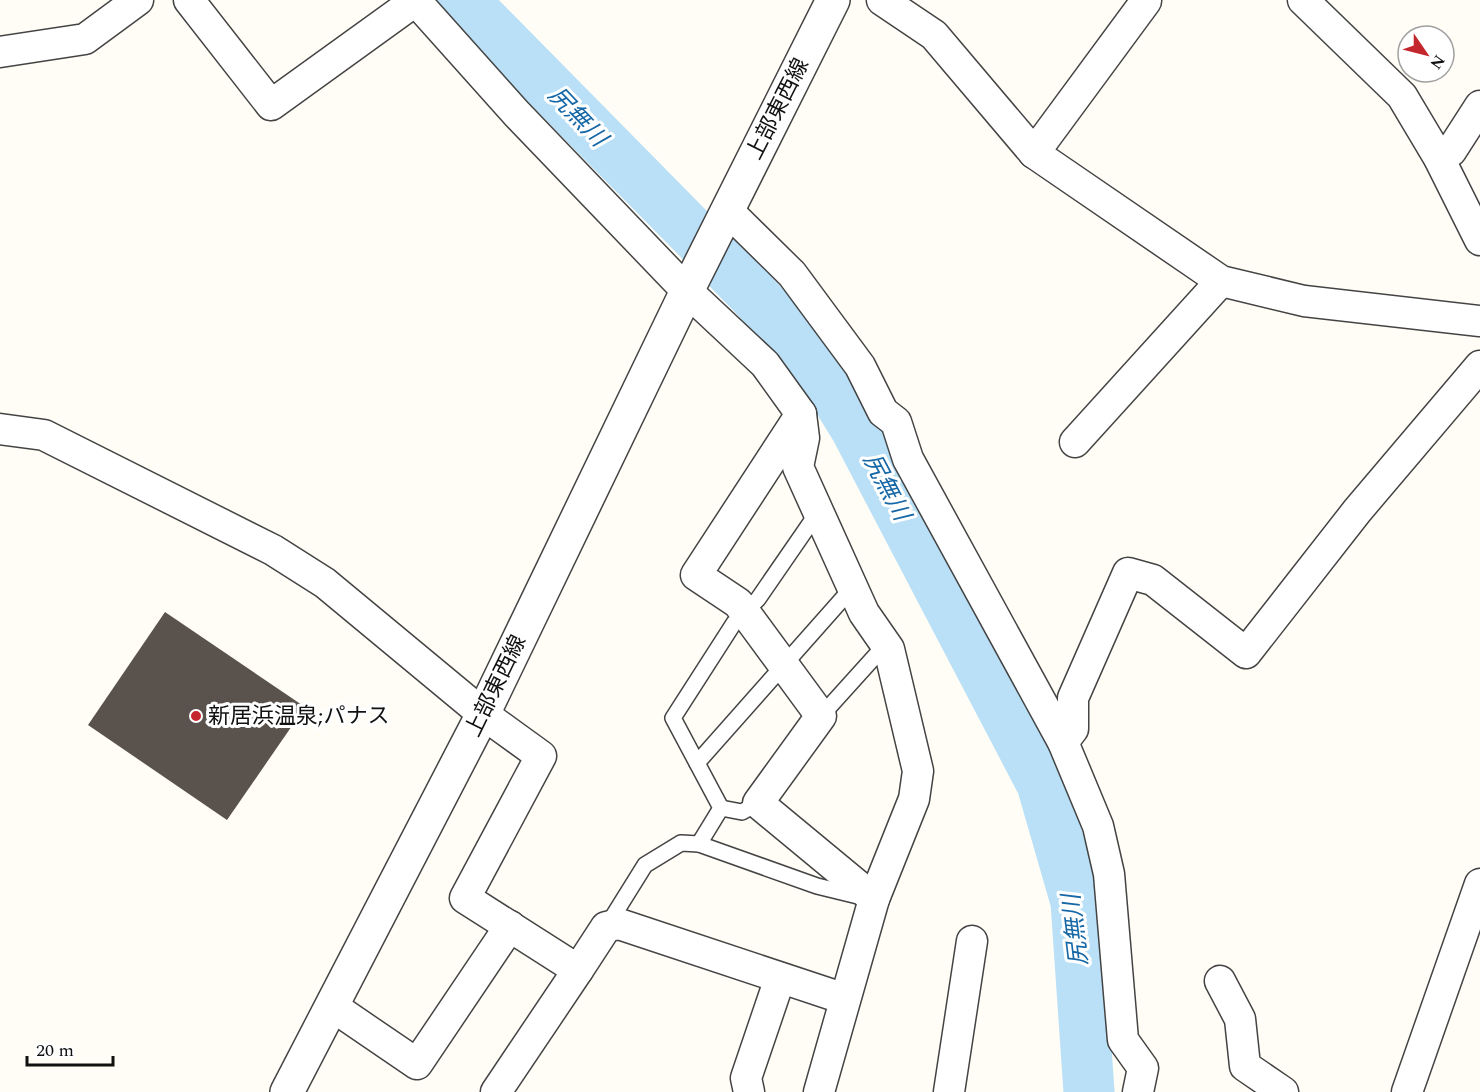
<svg xmlns="http://www.w3.org/2000/svg" width="1480" height="1092" viewBox="0 0 1480 1092" font-family="Spectral,'Noto Sans JP',serif">
  <style>
    .lines { fill: none; stroke-linecap: round; stroke-linejoin: round }
    .river { stroke: #b9e0f7; stroke-width: 51 }
    .building { fill: #5a524d }
    .service-casing { stroke: #444; stroke-width: 18 }
    .minor-casing { stroke: #444; stroke-width: 33 }
    .tertiary-casing { stroke: #444; stroke-width: 36 }
    .service { stroke: #fff; stroke-width: 15 }
    .minor { stroke: #fff; stroke-width: 30 }
    .tertiary { stroke: #fff; stroke-width: 33 }
    .poi-dot { fill: #c4262e; stroke: #fff; stroke-width: 2 }
    .labels { text-anchor: middle; dominant-baseline: central; stroke-width: 6; stroke-linejoin: round; paint-order: stroke }
    .street-label { font-size: 22px; fill: #111; stroke: #fff }
    .poi-label { font-size: 22px; fill: #111; stroke: #fff; text-anchor: start }
    .water-label { font-size: 24px; font-style: italic; fill: #1768a6; stroke: #fff }
  </style>
  <rect width="100%" height="100%" fill="#fffdf5"/>
  <g class="lines">
    <polyline class="river" points="463,0 751,292 815,362 856,429 1042,784 1076,902 1089,1092"/>
  </g>
  <polygon class="building" points="165,612 305,707 227,820 88,725"/>
  <g class="lines">
    <defs>
      <g id="service">
        <polyline points="818,512 758,599 734,623 673,718 721,808 699,844 817,886 862,897"/>
        <polyline points="821,716 886,644"/>
        <polyline points="697,763 852,588"/>
        <polyline points="721,808 742,812 758,803"/>
        <polyline points="607,926 645,865 681,843 699,844"/>
      </g>
      <g id="minor">
        <polyline points="189,0 271,105 415,1"/>
        <polyline points="415,0 517,114 687,291 765,364 801,414 804,438 798,467 864,613 889,649 918,771 914,799 874,899 819,1092"/>
        <polyline points="882,0 934,35 1034,153 1221,281 1304,301 1480,321"/>
        <polyline points="1303,0 1402,96 1439,158 1480,240"/>
        <polyline points="0,52 85,39 138,0"/>
        <polyline points="1034,153 1146,1 1145,0"/>
        <polyline points="1439,158 1451,151 1480,106"/>
        <polyline points="727,210 792,274 860,366 883,412 896,422 908,459 1063,742 1098,826 1109,874 1123,1040 1143,1068 1138,1092"/>
        <polyline points="801,414 696,575 738,603 821,716 758,803 874,899"/>
        <polyline points="0,429 44,435 273,550 325,583 483,714 541,756 465,898 578,970 496,1092"/>
        <polyline points="1075,442 1221,281"/>
        <polyline points="1063,742 1073,729 1073,698 1128,573 1153,580 1246,653 1357,511 1480,366"/>
        <polyline points="578,970 606,927 619,924 845,999"/>
        <polyline points="1220,981 1240,1019 1245,1066 1283,1092"/>
        <polyline points="332,1006 417,1064 510,926"/>
        <polyline points="749,1092 746,1078 780,978"/>
        <polyline points="949,1092 972,941"/>
        <polyline points="1407,1092 1480,884"/>
      </g>
      <polyline id="tertiary" points="287,1092 483,714 687,291 833,0"/>
    </defs>
    <use href="#service" class="service-casing"/>
    <use href="#minor" class="minor-casing"/>
    <use href="#tertiary" class="tertiary-casing"/>
    <use href="#service" class="service"/>
    <use href="#minor" class="minor"/>
    <use href="#tertiary" class="tertiary"/>
  </g>
  <circle class="poi-dot" cx="196" cy="716" r="6"/>
  <g class="labels">
    <g class="street-label">
      <text transform="translate(778 109) rotate(-63)">上部東西線</text>
      <text transform="translate(496 686) rotate(-64)">上部東西線</text>
    </g>
    <g class="poi-label">
      <text x="208" y="716">新居浜温泉;パナス</text>
    </g>
    <g class="water-label">
      <text transform="translate(577 117) rotate(46)">尻無川</text>
      <text transform="translate(886 487) rotate(62)">尻無川</text>
      <text transform="translate(1076 930) rotate(-97)">尻無川</text>
    </g>
  </g>
  <g transform="translate(1426 54) rotate(125)"><circle r="28" fill="#ffffff" stroke="#a0a0a0" stroke-width="1.5"/>
  <path d="M0-4.5L10 22L0 15L-10 22Z" fill="#c4262e"/>
  <text y="-9" font-size="16" font-weight="bold" text-anchor="middle" fill="#111111">N</text>
  </g>
  <path d="M27 1056v9h86v-9" fill="none" stroke="#111111" stroke-width="3"/>
  <text x="36" y="1056" font-size="18" fill="#111111" stroke="#ffffff" stroke-width="4.5" paint-order="stroke">20 m</text>
</svg>
